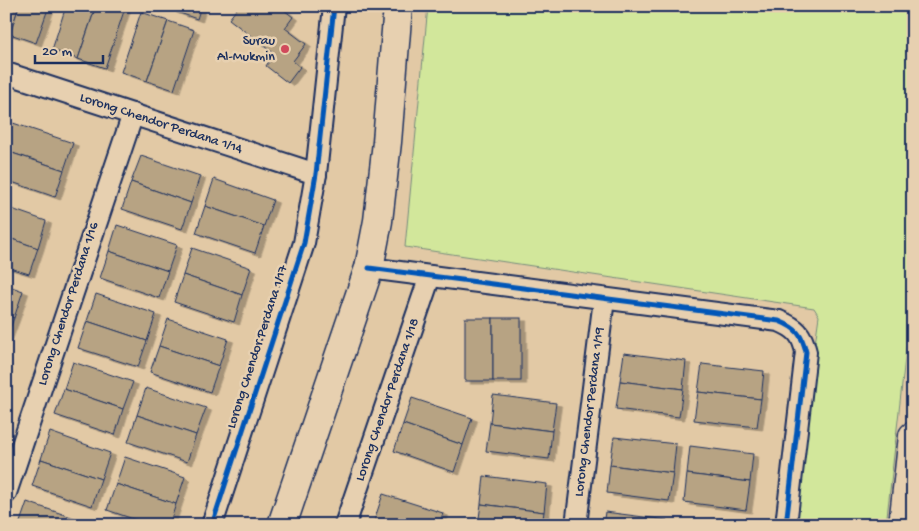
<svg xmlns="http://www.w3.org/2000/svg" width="919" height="531" viewBox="0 0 919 531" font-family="'Gochi Hand',sans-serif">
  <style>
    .green { fill: #d2e79b; stroke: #768b7c }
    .building { fill: #b7a383; stroke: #1b2f5e; filter: url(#shadow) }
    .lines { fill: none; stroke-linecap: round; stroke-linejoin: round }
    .street-casing { stroke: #1b2f5e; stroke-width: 24 }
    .secondary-casing { stroke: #1b2f5e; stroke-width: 31 }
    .street { stroke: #e7d0b0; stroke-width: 20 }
    .secondary { stroke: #e7d0b0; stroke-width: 28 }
    .cycleway-casing { stroke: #e7d0b0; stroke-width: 8 }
    .cycleway { stroke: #0057b8; stroke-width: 5 }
    .poi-dot { fill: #d1495b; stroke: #e7d0b0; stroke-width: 2 }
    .labels { text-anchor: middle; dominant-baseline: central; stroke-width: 5; stroke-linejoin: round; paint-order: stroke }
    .poi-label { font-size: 14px; fill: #1b2f5e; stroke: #e7d0b0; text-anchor: end }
    .street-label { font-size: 14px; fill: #1b2f5e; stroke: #e7d0b0 }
  </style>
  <defs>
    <filter id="shadow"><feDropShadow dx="5.5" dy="3" stdDeviation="0" flood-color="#0004"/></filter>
  </defs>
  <rect width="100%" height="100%" fill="#e2c9a5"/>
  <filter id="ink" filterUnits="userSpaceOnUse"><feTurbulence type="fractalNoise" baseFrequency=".02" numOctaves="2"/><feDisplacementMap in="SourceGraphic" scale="10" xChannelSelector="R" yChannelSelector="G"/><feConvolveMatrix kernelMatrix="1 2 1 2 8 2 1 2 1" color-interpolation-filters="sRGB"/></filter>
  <g filter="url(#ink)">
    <polygon class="green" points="428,6 913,6 913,288 886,525 789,525 819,316 814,308 405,247"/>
    <g class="building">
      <polygon points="6,6 19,6 10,34 6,33"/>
      <polygon points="19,6 49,6 36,43 10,34"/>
      <polygon points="66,6 96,6 78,59 52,50"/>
      <polygon points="96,6 125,8 105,68 78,59"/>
      <polygon points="172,6 201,6 197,19 171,10"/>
      <polygon points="239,6 279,6 293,17 285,28 306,44 293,61 300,67 288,83 266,66 274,54 229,19"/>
      <polygon points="141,12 168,21 147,81 121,72"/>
      <polygon points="168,21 194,30 174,90 147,81"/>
      <polygon points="13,123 73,143 64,170 6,151 6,143"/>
      <polygon points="6,151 64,170 55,197 6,180"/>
      <polygon points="141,156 200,176 191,203 131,182"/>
      <polygon points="214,179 273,200 264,226 205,206"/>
      <polygon points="131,182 191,203 182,229 122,209"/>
      <polygon points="205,206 264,226 255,253 196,233"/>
      <polygon points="6,207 46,221 38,248 6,237"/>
      <polygon points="117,225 177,245 168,271 109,251"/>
      <polygon points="6,237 38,248 29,274 6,267"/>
      <polygon points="192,248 251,268 242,295 183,275"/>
      <polygon points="109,251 168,271 159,298 100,278"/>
      <polygon points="183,275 242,295 234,322 174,302"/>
      <polygon points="6,285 23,291 14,318 6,315"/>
      <polygon points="96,294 156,314 147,341 87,321"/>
      <polygon points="6,315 14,318 6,339"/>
      <rect x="465" y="318" width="28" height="63"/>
      <rect x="493" y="318" width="28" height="63"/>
      <polygon points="168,319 228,339 219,366 159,346"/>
      <polygon points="87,321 147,341 138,367 78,348"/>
      <polygon points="159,346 219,366 210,392 150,372"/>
      <polygon points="624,353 686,361 683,389 620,381"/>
      <polygon points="73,362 133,382 123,409 64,389"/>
      <polygon points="702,364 764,371 761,399 698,392"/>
      <polygon points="620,381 683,389 679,417 616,409"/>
      <polygon points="146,388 206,408 196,435 137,415"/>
      <polygon points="64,389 123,409 115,435 55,415"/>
      <polygon points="698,392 761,399 757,427 694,420"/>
      <polygon points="493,395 556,403 552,431 490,423"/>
      <polygon points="412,398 472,418 463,445 403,424"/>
      <polygon points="137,415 196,435 187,462 128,442"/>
      <polygon points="490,423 552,431 549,459 486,451"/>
      <polygon points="403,424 463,445 454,472 394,451"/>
      <polygon points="50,432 110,453 101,479 41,459"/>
      <polygon points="614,437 676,444 673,473 610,465"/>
      <polygon points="690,446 753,454 750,482 687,474"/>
      <polygon points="125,457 185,477 176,504 116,484"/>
      <polygon points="41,459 101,479 92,506 32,486"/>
      <polygon points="610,465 673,473 669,501 607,493"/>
      <polygon points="687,474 750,482 746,510 684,502"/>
      <polygon points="484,476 547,484 544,512 481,504"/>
      <polygon points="116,484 176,504 169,525 151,525 107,510"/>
      <polygon points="383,494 443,513 439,525 386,525 374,521"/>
      <polygon points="27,502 86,522 86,525 19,525"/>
      <polygon points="481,504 544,512 542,525 478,525"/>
      <polygon points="605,512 667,520 667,525 603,525"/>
    </g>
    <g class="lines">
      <defs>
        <g id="street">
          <polyline points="6,73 316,174"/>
          <path d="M369,268L779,321C796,328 802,334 806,352L786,525"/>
          <polyline points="6,493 133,114"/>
          <polyline points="212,525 304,243 316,174 334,6"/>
          <polyline points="345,525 430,276"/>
          <polyline points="576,525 604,299"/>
        </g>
        <g id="secondary">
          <polyline points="282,525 369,268 378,221 387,142 398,6"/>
          <polyline points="903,525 913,436"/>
        </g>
      </defs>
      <use href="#street" class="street-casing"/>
      <use href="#secondary" class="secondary-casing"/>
      <use href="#street" class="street"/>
      <use href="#secondary" class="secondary"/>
      <defs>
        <g id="cycleway">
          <path d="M369,268L779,321C796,328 802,334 806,352L786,525"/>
          <polyline points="212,525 304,243 316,174 334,6"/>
        </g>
      </defs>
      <use href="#cycleway" class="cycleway-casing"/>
      <use href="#cycleway" class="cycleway"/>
    </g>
  </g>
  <circle class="poi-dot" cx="285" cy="49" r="5"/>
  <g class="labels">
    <g class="poi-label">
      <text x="275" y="41">Surau<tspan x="275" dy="16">Al-Mukmin</tspan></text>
    </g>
    <g class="street-label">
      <text transform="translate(161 124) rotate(18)">Lorong Chendor Perdana 1/14</text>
      <text transform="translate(69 304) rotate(-72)">Lorong Chendor Perdana 1/16</text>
      <text transform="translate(258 347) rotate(-72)">Lorong Chendor Perdana 1/17</text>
      <text transform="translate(388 400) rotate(-71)">Lorong Chendor Perdana 1/18</text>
      <text transform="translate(590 412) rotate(-83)">Lorong Chendor Perdana 1/19</text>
    </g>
  </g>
  <rect width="919" height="531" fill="none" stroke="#e7d0b0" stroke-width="25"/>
  <rect x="12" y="12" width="894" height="506" fill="none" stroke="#1b2f5e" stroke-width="2" filter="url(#ink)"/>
  <path d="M35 55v8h68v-8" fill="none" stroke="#1b2f5e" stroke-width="2.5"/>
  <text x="42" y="55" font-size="15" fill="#1b2f5e" stroke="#e7d0b0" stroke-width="4" paint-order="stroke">20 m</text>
</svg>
